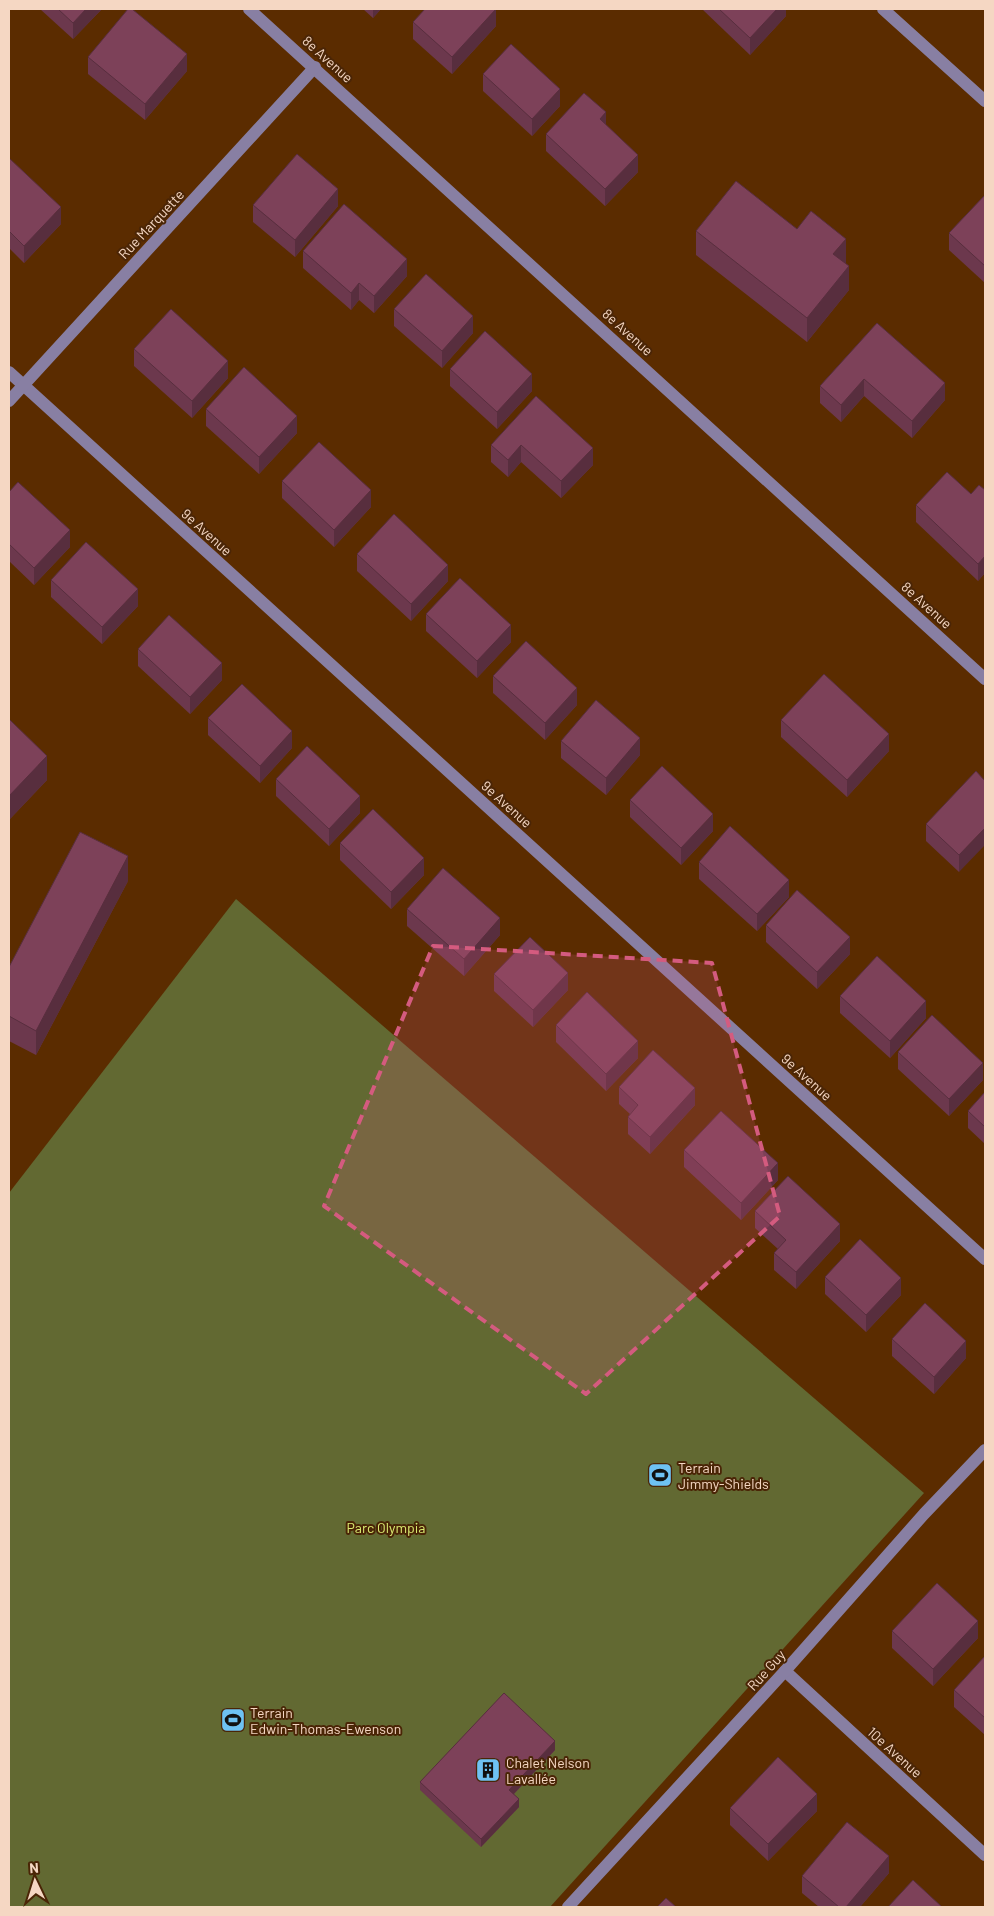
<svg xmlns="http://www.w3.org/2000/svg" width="994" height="1916" viewBox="0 0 994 1916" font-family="Barlow,sans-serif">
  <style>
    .green { fill: #626932 }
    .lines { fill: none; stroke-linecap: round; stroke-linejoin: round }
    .minor { stroke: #887fa3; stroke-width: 12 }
    .wall { fill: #6c384d }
    .shaded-wall { fill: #582e3e }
    .building { fill: #7d4159; stroke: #582e3e }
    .marked { fill: #d45b7f; fill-opacity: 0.2; stroke: #d45b7f; stroke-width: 4; stroke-dasharray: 10 6; stroke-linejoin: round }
    .labels { text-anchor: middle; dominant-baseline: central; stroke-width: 4; stroke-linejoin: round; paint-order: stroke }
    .street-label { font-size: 14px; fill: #f5d7c3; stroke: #4a2506 }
    .poi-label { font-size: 14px; fill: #f5d7c3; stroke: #4a2506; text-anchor: start }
    .park-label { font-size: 14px; fill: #dced73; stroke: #4a2506 }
  </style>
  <rect width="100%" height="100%" fill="#5b2c00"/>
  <polygon class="green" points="236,899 924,1493 550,1907 9,1907 9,1193"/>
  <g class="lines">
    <g class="minor">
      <polyline points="249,9 985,679"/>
      <polyline points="883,9 985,101"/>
      <polyline points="9,372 985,1259"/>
      <polyline points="9,401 315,67"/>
      <polyline points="785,1671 985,1855"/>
      <polyline points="568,1907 785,1671 924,1514 985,1450"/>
    </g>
  </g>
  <g class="wall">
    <polygon points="40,9 102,9 73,39"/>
    <polygon points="363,9 381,9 373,18"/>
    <polygon points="702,9 786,9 786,16 750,55"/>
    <polygon points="413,22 496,26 452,74 413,39"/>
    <polygon points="88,57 187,71 145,120 88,74"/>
    <polygon points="483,74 560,106 532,136 483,91"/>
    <polygon points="606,125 638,172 605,206 546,151 546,134"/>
    <polygon points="9,158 61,224 24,263 9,248"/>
    <polygon points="985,195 985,283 949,250 949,233"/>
    <polygon points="253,205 338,206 295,257 253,222"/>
    <polygon points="797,229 846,263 846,264 849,290 807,342 696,255 696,231"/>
    <polygon points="303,251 407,276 374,313 359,300 351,310 303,268"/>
    <polygon points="394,309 473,333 442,368 394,326"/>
    <polygon points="877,323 945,400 912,438 864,396 841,422 820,403 820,386"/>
    <polygon points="134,349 228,378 192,418 134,366"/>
    <polygon points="450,369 532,391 497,429 450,386"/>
    <polygon points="536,396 593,465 561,498 521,462 508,477 491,462 491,445"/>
    <polygon points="206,409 297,433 259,474 206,426"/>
    <polygon points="282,481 371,507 334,547 282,498"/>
    <polygon points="985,490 985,573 978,581 916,522 916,505"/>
    <polygon points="9,492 70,547 34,585 9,561"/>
    <polygon points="357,554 448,581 411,621 357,571"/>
    <polygon points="51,580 138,606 102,644 51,597"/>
    <polygon points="426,614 511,642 477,678 426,631"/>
    <polygon points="138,649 222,680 190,714 138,666"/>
    <polygon points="493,676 577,705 545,740 493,693"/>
    <polygon points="208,718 292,748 260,783 208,735"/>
    <polygon points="9,719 47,780 9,820"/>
    <polygon points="781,720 889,751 847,797 781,737"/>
    <polygon points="561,741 640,755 606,795 561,758"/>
    <polygon points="276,779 360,813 329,846 276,796"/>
    <polygon points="985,781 959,872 926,841 926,824"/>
    <polygon points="630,800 713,831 681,865 630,817"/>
    <polygon points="340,843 424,875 391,909 340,860"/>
    <polygon points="699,862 789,897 757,931 699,879"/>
    <polygon points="128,881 36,1055 9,1041 9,967"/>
    <polygon points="407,909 500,935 464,976 407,926"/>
    <polygon points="766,925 850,954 817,989 766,942"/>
    <polygon points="494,974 568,990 533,1027 494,991"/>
    <polygon points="840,996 926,1018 890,1058 840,1013"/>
    <polygon points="556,1025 638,1058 606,1091 556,1042"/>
    <polygon points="898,1052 983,1080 949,1116 898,1069"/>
    <polygon points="619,1087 695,1105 650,1154 628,1134 628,1117 630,1114 619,1104"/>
    <polygon points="985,1092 985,1144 968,1128 968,1111"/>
    <polygon points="684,1150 778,1180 741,1220 684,1167"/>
    <polygon points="755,1211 840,1241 796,1289 774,1270 774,1253 778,1249 755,1228"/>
    <polygon points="825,1277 901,1295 866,1332 825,1294"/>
    <polygon points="892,1339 966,1358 934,1394 892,1356"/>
    <polygon points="892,1631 978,1638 933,1686 892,1648"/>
    <polygon points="985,1656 985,1735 954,1707 954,1690"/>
    <polygon points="555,1750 514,1794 519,1807 481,1847 420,1790 420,1782"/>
    <polygon points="730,1808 817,1811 768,1861 730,1825"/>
    <polygon points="889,1873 860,1907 819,1907 802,1893 802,1876"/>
  </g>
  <g class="shaded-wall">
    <polygon points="86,9 102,9 73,39 73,23"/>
    <polygon points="373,9 381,9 373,18"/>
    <polygon points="496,9 496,26 452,74 452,57"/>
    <polygon points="777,9 786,9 786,16 750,55 750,38"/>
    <polygon points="187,54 187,71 145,120 145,104"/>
    <polygon points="560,89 560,106 532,136 532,119"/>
    <polygon points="606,112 606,129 600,119"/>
    <polygon points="638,155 638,172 605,206 605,189"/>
    <polygon points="338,189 338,206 295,257 295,240"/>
    <polygon points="61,207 61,224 24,263 24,246"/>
    <polygon points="846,239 846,263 833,278 833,254"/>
    <polygon points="407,259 407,276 374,313 374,296"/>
    <polygon points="849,266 849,290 807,342 807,318"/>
    <polygon points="359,283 359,300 351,310 351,293"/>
    <polygon points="473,316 473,333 442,368 442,351"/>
    <polygon points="228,361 228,378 192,418 192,401"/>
    <polygon points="532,374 532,391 497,429 497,412"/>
    <polygon points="864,379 864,396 841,422 841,405"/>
    <polygon points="945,383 945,400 912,438 912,421"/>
    <polygon points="297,416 297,433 259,474 259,457"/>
    <polygon points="521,445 521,462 508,477 508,460"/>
    <polygon points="593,448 593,465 561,498 561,481"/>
    <polygon points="371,490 371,507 334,547 334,530"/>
    <polygon points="70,530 70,547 34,585 34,568"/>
    <polygon points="985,556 985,573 978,581 978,564"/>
    <polygon points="448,565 448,581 411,621 411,604"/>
    <polygon points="138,589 138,606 102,644 102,627"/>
    <polygon points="511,625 511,642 477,678 477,661"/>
    <polygon points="222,663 222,680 190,714 190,697"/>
    <polygon points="577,688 577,705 545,740 545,723"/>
    <polygon points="292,731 292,748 260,783 260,766"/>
    <polygon points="889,734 889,751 847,797 847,780"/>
    <polygon points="640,738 640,755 606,795 606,778"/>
    <polygon points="47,756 47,780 9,820 9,796"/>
    <polygon points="360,796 360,813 329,846 329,829"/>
    <polygon points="713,814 713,831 681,865 681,848"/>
    <polygon points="985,828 985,845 959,872 959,855"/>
    <polygon points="128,856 128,881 36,1055 36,1031"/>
    <polygon points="424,858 424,875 391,909 391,892"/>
    <polygon points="789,880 789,897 757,931 757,914"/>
    <polygon points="500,918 500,935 464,976 464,959"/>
    <polygon points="850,937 850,954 817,989 817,972"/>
    <polygon points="568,973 568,990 533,1027 533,1010"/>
    <polygon points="926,1001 926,1018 890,1058 890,1041"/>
    <polygon points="638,1041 638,1058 606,1091 606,1074"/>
    <polygon points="983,1063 983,1080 949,1116 949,1099"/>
    <polygon points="695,1088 695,1105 650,1154 650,1137"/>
    <polygon points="778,1163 778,1180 741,1220 741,1203"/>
    <polygon points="840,1224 840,1241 796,1289 796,1272"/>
    <polygon points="901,1278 901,1295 866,1332 866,1315"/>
    <polygon points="966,1341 966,1358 934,1394 934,1377"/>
    <polygon points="978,1621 978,1638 933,1686 933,1669"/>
    <polygon points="555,1741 555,1750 509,1799 509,1790"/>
    <polygon points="817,1794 817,1811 768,1861 768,1844"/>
    <polygon points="519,1799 519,1807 481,1847 481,1839"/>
    <polygon points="889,1856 889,1873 860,1907 846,1907"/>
  </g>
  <g class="building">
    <polygon points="58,9 86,9 73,23"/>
    <polygon points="128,9 132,9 187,54 145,104 88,57"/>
    <polygon points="425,9 496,9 452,57 413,22"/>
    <polygon points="719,9 777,9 750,38"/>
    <polygon points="511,44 560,89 532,119 483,74"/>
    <polygon points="584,93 606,112 600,119 638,155 605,189 546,134"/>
    <polygon points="297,154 338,189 295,240 253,205"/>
    <polygon points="9,158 61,207 24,246 9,231"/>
    <polygon points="736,181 797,229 811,211 846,239 833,254 849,266 807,318 696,231"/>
    <polygon points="985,195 985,266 949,233"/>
    <polygon points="344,204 407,259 374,296 359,283 351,293 303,251"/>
    <polygon points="426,274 473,316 442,351 394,309"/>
    <polygon points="171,309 228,361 192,401 134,349"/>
    <polygon points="877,323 945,383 912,421 864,379 841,405 820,386"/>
    <polygon points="485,331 532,374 497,412 450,369"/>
    <polygon points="244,367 297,416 259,457 206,409"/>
    <polygon points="536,396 593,448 561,481 521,445 508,460 491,445"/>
    <polygon points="319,442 371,490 334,530 282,481"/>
    <polygon points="947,472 971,494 979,485 985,490 985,556 978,564 916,505"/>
    <polygon points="18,482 70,530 34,568 9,544 9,492"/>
    <polygon points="394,514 448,565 411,604 357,554"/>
    <polygon points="86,542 138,589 102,627 51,580"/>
    <polygon points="460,578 511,625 477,661 426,614"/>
    <polygon points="169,615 222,663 190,697 138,649"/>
    <polygon points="526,641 577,688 545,723 493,676"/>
    <polygon points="824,674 889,734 847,780 781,720"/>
    <polygon points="242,684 292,731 260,766 208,718"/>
    <polygon points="596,700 640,738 606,778 561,741"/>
    <polygon points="9,719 47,756 9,796"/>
    <polygon points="307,746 360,796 329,829 276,779"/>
    <polygon points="662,766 713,814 681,848 630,800"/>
    <polygon points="976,771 985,781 985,828 959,855 926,824"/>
    <polygon points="373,809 424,858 391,892 340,843"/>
    <polygon points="730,826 789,880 757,914 699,862"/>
    <polygon points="80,832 128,856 36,1031 9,1016 9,967"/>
    <polygon points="443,868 500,918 464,959 407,909"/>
    <polygon points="797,890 850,937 817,972 766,925"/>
    <polygon points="530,937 568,973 533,1010 494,974"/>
    <polygon points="877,956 926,1001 890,1041 840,996"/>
    <polygon points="587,992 638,1041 606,1074 556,1025"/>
    <polygon points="932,1015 983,1063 949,1099 898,1052"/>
    <polygon points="653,1050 695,1088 650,1137 628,1117 638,1105 619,1087"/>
    <polygon points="985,1092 985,1127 968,1111"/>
    <polygon points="721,1111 778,1163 741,1203 684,1150"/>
    <polygon points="788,1176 840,1224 796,1272 774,1253 786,1240 755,1211"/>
    <polygon points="860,1239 901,1278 866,1315 825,1277"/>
    <polygon points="925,1303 966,1341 934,1377 892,1339"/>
    <polygon points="937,1583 978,1621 933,1669 892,1631"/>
    <polygon points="985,1656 985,1718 954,1690"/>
    <polygon points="504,1693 555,1741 509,1790 519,1799 481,1839 420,1782"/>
    <polygon points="778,1757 817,1794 768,1844 730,1808"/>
    <polygon points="847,1822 889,1856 846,1907 839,1907 802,1876"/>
    <polygon points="913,1880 942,1907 888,1907"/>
    <polygon points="666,1898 676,1907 657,1907"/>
  </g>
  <path class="marked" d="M433,946L712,963L780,1216L586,1394L324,1206Z"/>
  <defs>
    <symbol id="stadium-square" viewBox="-11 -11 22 22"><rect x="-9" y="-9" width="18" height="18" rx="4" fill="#6ec2f3" stroke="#4a2506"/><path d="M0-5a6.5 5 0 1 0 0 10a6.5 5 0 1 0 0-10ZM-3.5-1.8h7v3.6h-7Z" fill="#111"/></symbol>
    <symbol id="building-square" viewBox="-11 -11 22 22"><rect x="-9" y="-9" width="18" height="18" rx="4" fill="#6ec2f3" stroke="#4a2506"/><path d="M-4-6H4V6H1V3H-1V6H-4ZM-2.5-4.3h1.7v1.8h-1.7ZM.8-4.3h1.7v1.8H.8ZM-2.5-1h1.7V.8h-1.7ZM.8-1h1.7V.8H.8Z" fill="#111"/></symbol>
  </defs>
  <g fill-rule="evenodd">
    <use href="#stadium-square" x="646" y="1461" width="28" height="28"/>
    <use href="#stadium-square" x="219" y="1706" width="28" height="28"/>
    <use href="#building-square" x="474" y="1756" width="28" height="28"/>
  </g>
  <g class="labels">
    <g class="street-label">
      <text transform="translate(328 59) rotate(42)">8e Avenue</text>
      <text transform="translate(151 224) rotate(-47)">Rue Marquette</text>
      <text transform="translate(628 332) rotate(42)">8e Avenue</text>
      <text transform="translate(207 532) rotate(42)">9e Avenue</text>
      <text transform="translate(927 605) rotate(42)">8e Avenue</text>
      <text transform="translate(507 804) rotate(42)">9e Avenue</text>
      <text transform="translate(807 1077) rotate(42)">9e Avenue</text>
      <text transform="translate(766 1670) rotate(-48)">Rue Guy</text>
      <text transform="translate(895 1752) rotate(42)">10e Avenue</text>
    </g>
    <g class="poi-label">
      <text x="678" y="1467">Terrain<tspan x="678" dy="16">Jimmy-Shields</tspan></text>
      <text x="250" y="1712">Terrain<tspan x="250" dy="16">Edwin-Thomas-Ewenson</tspan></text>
      <text x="506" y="1762">Chalet Nelson<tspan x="506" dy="16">Lavallée</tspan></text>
    </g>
    <g class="park-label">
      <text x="386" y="1527">Parc Olympia</text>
    </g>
  </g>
  <rect width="994" height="1916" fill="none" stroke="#f5d7c3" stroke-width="20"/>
  <g transform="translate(35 1881) rotate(356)" stroke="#4a2506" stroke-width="4" paint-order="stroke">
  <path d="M0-4L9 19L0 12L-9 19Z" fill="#f5d7c3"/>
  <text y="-8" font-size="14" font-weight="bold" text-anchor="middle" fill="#f5d7c3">N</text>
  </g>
</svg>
